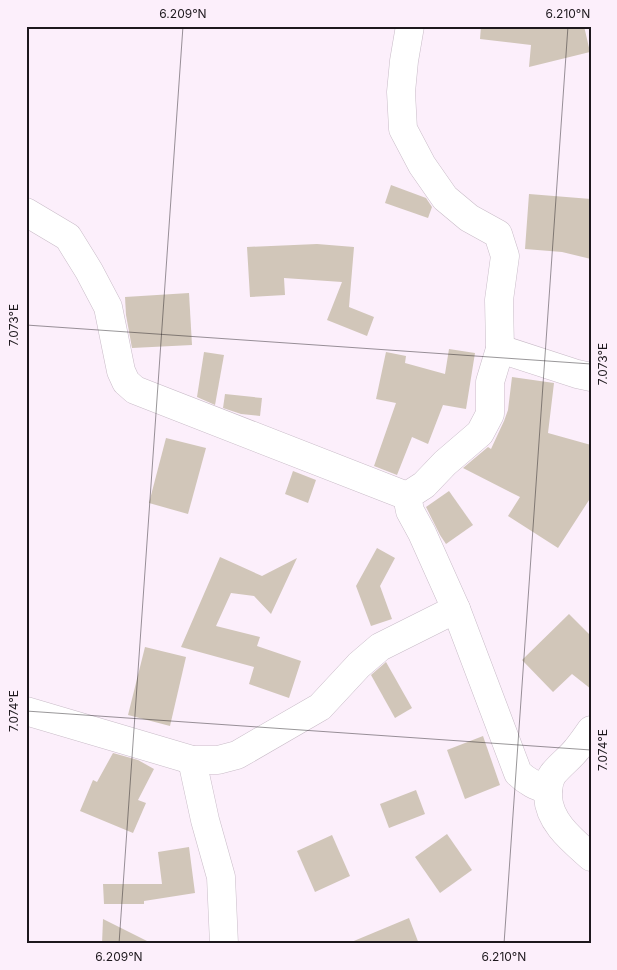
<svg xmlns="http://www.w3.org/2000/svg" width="617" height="970" viewBox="0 0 617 970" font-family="Inter,sans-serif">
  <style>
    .building { fill: #d1c6b9 }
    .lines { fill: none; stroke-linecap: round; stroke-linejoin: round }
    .minor-casing { stroke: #c9bcc8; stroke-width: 29 }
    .minor { stroke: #fff; stroke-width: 28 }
    .ticks { fill: none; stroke: #1d181d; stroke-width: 1; stroke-opacity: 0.45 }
    .neatline { fill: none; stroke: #1d181d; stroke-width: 2 }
    .ticks-label { font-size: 12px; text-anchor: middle; fill: #1d181d }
  </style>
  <rect width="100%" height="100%" fill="#fceffb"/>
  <g class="building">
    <polygon points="481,26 584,26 590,52 529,67 531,45 480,39"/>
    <polygon points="391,185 426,198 432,207 428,218 385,203"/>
    <polygon points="529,194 591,199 591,259 562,252 525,249"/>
    <polygon points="317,244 354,247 349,307 374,317 367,336 327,320 342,282 284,278 285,295 250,297 247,247"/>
    <polygon points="189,293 192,345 132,348 126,315 125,297"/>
    <polygon points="449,349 475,353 466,409 443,405 428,444 412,437 397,475 374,466 396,403 376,399 386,352 406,356 405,363 445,374"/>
    <polygon points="204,352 224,355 215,405 197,397"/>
    <polygon points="512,377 554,383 548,433 591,445 591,497 558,548 508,516 520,497 463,468 488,447 491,449 504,421 508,410"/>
    <polygon points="225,394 262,398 260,416 241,414 223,408"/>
    <polygon points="166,438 206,448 188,514 149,503"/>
    <polygon points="293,471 316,480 308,503 285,494"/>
    <polygon points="449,491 473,525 446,544 440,535 426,507"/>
    <polygon points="377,548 395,558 380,586 392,619 371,626 356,586"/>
    <polygon points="220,557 262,576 297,558 271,614 254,596 231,593 216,626 260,637 257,646 301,661 289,698 249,684 254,667 181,647"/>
    <polygon points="569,614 591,636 591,689 572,674 553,692 522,660"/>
    <polygon points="145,647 186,657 170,726 128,715"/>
    <polygon points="386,662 412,708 395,718 371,675"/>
    <polygon points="483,736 500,785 465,799 447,750"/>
    <polygon points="113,753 138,760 154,769 138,800 146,803 133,833 80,811 93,780 97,782"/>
    <polygon points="416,790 425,814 389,828 380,804"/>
    <polygon points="447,834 472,870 440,893 415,857"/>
    <polygon points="332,835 350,876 315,892 297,851"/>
    <polygon points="189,847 195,893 144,901 144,904 104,904 103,884 162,884 158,852"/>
    <polygon points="409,918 419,944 349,944 349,943"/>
    <polygon points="103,919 153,944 102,944"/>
  </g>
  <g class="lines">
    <defs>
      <g id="minor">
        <path d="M410,26L404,61L401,92L403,129L422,165L445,198L469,218L498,234L505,256L499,300L500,349L490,382V414L480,433L445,463L424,485L407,496L410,511L422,533L456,609L518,773C527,782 536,786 548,790"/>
        <polyline points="26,212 68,237 89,271 108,307 121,371 126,382 135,390 407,496"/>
        <polyline points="500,349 577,374 591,377"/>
        <polyline points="26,711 192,760 218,760 237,755 320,707 359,665 380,647 456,609"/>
        <path d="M591,730C586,737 582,743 577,749C570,758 560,765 553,774C548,781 548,788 548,796C549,822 572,840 591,857"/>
        <polyline points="192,760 205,820 221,877 224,944"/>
      </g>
    </defs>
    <use href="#minor" class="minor-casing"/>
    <use href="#minor" class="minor"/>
  </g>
  <path class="ticks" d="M26,325L591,364M26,711L591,750M119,944L183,26M504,944L568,26"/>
  <rect width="617" height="970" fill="none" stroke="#fceffb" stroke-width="55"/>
  <rect x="28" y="28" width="562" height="914" class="neatline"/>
  <g class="ticks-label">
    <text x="183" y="18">6.209°N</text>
    <text x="568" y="18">6.210°N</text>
    <text transform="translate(14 325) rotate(-90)" y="4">7.073°E</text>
    <text transform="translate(603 364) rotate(-90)" y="4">7.073°E</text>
    <text transform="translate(14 711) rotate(-90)" y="4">7.074°E</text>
    <text transform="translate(603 750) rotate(-90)" y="4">7.074°E</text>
    <text x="119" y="961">6.209°N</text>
    <text x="504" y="961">6.210°N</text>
  </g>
</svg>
